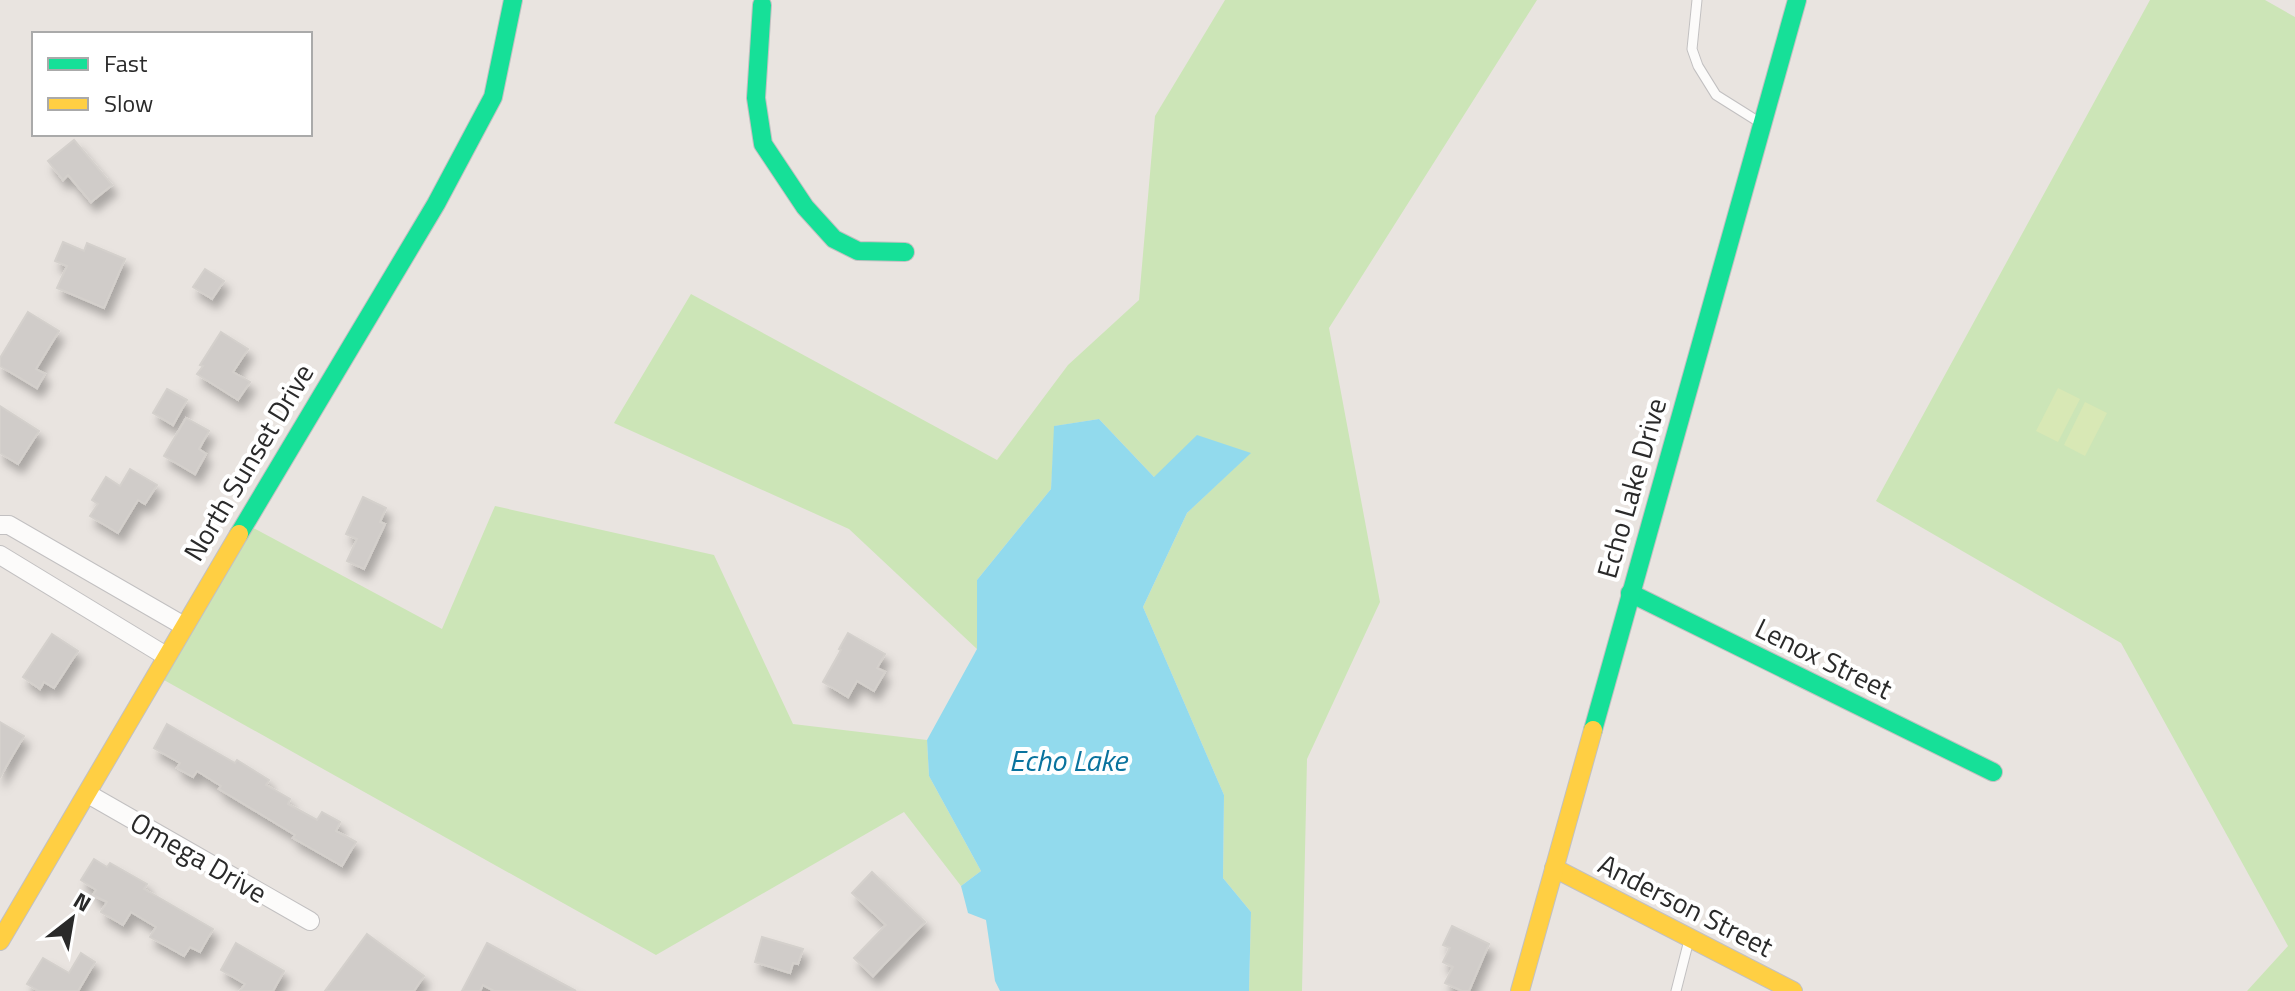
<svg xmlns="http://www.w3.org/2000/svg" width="2295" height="991" viewBox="0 0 2295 991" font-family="'Titillium Web',sans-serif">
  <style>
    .green { fill: #cce5b7 }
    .pitch { fill: #d8e8b5 }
    .water { fill: #92daed }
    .building { fill: #d0ccc9; stroke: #d4d0cc; stroke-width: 2; filter: url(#shadow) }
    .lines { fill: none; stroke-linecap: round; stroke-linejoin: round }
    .lane-casing { stroke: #c2c0c1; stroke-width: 11 }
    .street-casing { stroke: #c2c0c1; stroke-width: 20 }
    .fast-casing { stroke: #c2c0c1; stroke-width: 20 }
    .slow-casing { stroke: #c2c0c1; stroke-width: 20 }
    .lane { stroke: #fcfbfa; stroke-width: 9 }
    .street { stroke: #fcfbfa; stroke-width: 18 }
    .fast { stroke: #16e098; stroke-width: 18 }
    .slow { stroke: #ffcf43; stroke-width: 18 }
    .labels { text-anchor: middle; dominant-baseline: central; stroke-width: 8; stroke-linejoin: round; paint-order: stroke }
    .street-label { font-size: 28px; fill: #2a2a2a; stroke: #fff }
    .water-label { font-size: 30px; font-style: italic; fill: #0a739e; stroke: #fff }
  </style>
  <defs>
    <filter id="shadow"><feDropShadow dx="5" dy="9" stdDeviation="4" flood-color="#0004"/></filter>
  </defs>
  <rect width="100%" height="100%" fill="#e9e4e0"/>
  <g class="green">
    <polygon points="1225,0 1537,0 1329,328 1380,602 1307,759 1302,991 1249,991 1251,912 1223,878 1224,795 1143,607 1187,513 1250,453 1154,477 1099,419 1055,426 1051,489 977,580 977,649 849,529 614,423 691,294 997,460 1068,365 1139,300 1155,116"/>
    <polygon points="2150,0 2265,0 2295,17 2295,991 2247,991 2288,946 2121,643 1876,501"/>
    <polygon points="495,506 714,555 793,724 927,740 929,776 981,871 961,886 904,812 656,955 155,675 244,523 442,629"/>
  </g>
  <g class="pitch">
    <polygon points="2058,388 2080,399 2058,442 2036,431"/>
    <polygon points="2085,402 2107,413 2085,456 2064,445"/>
  </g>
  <polygon class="water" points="1099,419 1154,477 1197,435 1251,453 1187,513 1143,607 1224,795 1223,878 1251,912 1249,991 1000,991 995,981 986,920 968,913 961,886 981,871 929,776 927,740 977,649 977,580 1051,489 1054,426"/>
  <g class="building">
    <polygon points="74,140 112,185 91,202 68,175 63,180 48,161"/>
    <polygon points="63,242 84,251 87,243 125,259 104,308 57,288 67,266 55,261"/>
    <polygon points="205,269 224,281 212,299 193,287"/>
    <polygon points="28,312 59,331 36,369 45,374 37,388 0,366 0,358"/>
    <polygon points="221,332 248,349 233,372 250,382 238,400 197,374 203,366 200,365"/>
    <polygon points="167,389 187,400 173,425 153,413"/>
    <polygon points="0,406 39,431 18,464 0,453"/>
    <polygon points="186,418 209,431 199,449 206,454 195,474 164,456"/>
    <polygon points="130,469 157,485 145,504 138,500 118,533 90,516 98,504 92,500 106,477 120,486"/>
    <polygon points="363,497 386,508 380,522 385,524 364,569 347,561 357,539 346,534"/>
    <polygon points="848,633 885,654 877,668 885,672 874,691 857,681 848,697 823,682 841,650 839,649"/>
    <polygon points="52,634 78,651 54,688 44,682 40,689 23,677"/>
    <polygon points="0,722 24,736 0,777"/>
    <polygon points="167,724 235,763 237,760 269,780 266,785 290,799 288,804 317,820 322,812 340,822 336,831 356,842 342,866 293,838 295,835 219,789 221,786 197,771 193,777 177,768 180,763 154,748"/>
    <polygon points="94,859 107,867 110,863 147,884 144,889 213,929 200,952 190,947 184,956 150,937 156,927 131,912 123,925 101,912 107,902 93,895 96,890 81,880"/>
    <polygon points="872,872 925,922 873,976 854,958 886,925 852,893"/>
    <polygon points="1452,926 1489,944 1469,991 1462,991 1445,983 1453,967 1443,962 1450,948 1443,945"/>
    <polygon points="367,934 424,976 414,991 325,991"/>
    <polygon points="762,937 803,949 798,964 793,963 790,973 755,962"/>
    <polygon points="236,943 284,971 273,991 240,991 245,984 221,970"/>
    <polygon points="487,943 576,991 494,991 483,985 480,991 462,991"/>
    <polygon points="81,953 95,962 78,991 39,991 27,984 43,958 69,973"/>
  </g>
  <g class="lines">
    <defs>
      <g id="lane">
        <polyline points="1697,0 1692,49 1698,66 1716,95 1759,122"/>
        <polyline points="1676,991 1689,940"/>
      </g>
      <g id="street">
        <polyline points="0,525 9,525 184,626"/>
        <polyline points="0,555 166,656"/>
        <polyline points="88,794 310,921"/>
      </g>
      <g id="fast">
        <polyline points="762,5 756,98 763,144 805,207 834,239 858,251 905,252"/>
        <polyline points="239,534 436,204 493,97 513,0"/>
        <polyline points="1630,593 1993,772"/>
        <polyline points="1593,730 1797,0"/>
      </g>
      <g id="slow">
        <polyline points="1554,868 1793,991"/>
        <polyline points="0,941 239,534"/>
        <polyline points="1520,991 1593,730"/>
      </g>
    </defs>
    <use href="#lane" class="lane-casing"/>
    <use href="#street" class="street-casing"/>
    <use href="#fast" class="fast-casing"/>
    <use href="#slow" class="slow-casing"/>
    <use href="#lane" class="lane"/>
    <use href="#street" class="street"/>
    <use href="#fast" class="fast"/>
    <use href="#slow" class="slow"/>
  </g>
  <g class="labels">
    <g class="street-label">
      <text transform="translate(248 462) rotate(-59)">North Sunset Drive</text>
      <text transform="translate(1631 488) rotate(-74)">Echo Lake Drive</text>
      <text transform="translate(1824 658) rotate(26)">Lenox Street</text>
      <text transform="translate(199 857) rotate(30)">Omega Drive</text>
      <text transform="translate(1686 905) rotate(27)">Anderson Street</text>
    </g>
    <g class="water-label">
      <text x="1068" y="760">Echo Lake</text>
    </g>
  </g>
  <rect x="32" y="32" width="280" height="104" fill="#ffffff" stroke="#aaaaaa" stroke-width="2"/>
  <rect x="48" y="58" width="40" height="12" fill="#16e098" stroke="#aaaaaa" stroke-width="2"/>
  <text x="104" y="72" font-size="24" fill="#2a2a2a">Fast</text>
  <rect x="48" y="98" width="40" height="12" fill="#ffcf43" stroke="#aaaaaa" stroke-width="2"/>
  <text x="104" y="112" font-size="24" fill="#2a2a2a">Slow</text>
  <g transform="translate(72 919) rotate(31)" stroke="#ffffff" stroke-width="6" paint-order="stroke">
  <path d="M0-6L14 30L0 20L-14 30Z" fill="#2a2a2a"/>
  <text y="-12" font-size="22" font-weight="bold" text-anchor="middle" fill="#2a2a2a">N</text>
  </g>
</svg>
